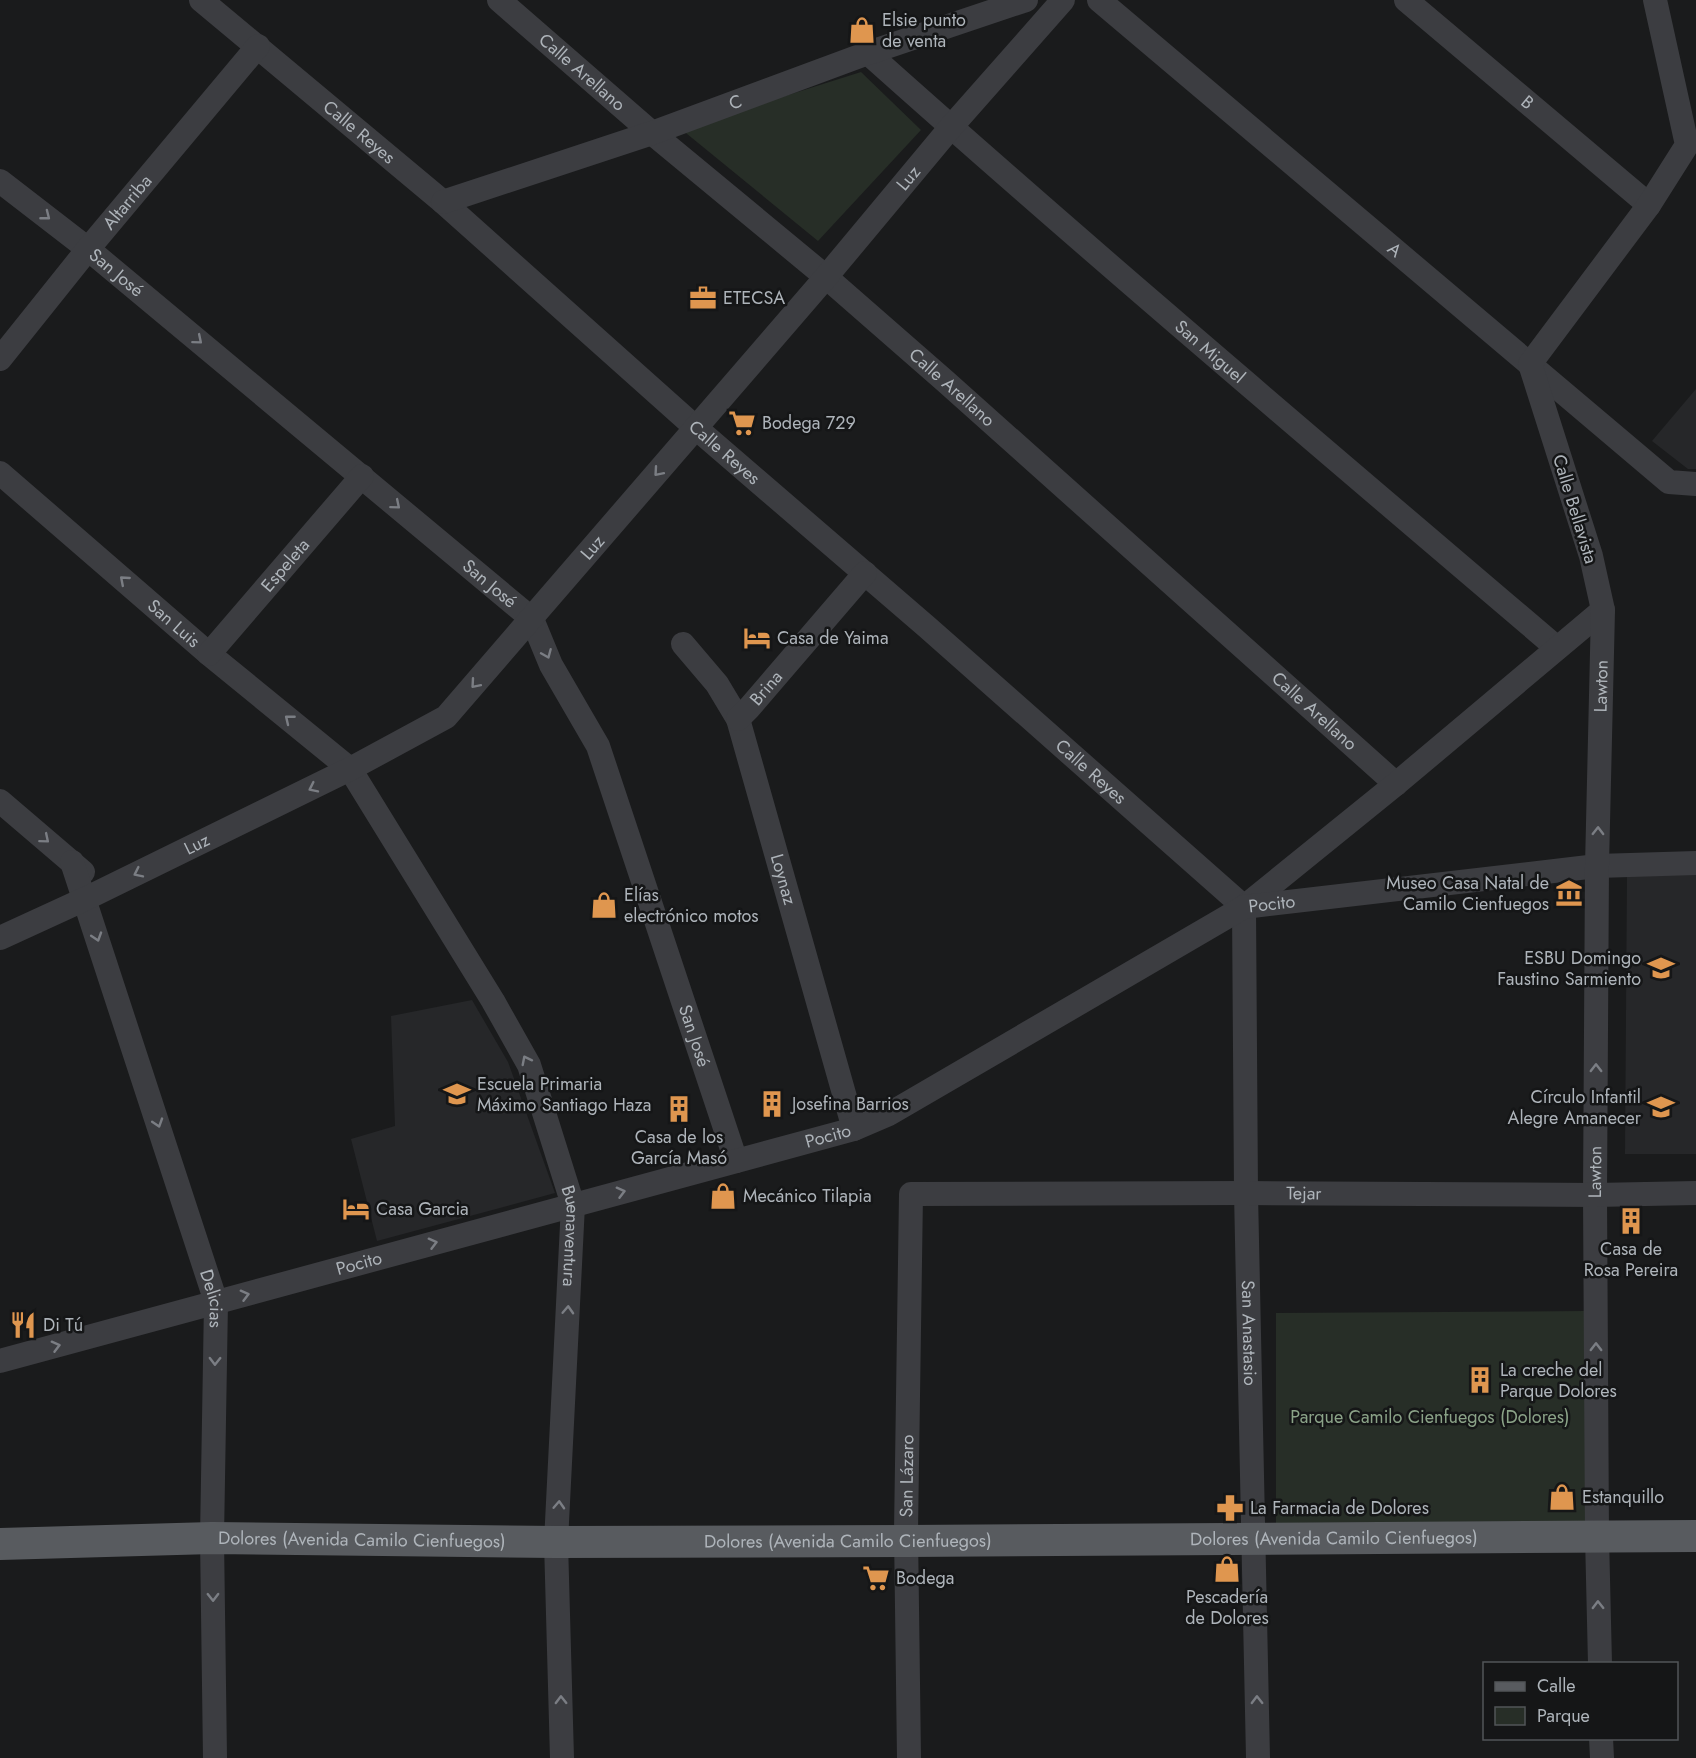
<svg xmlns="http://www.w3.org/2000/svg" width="1696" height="1758" viewBox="0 0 1696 1758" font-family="Jost,sans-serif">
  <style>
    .built { fill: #262729 }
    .green { fill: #272e27 }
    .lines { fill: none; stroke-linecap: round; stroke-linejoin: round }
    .minor { stroke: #3c3d41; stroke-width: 24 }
    .major { stroke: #585b5f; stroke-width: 32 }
    .oneway { stroke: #7b7e84 }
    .labels { text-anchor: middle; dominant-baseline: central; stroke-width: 5; stroke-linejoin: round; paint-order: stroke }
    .poi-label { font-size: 18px; fill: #aeb4ba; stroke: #151617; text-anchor: start }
    .street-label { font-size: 18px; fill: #aeb4ba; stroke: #151617 }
    .park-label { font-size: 18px; fill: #8ba388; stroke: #151617 }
  </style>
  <rect width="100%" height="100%" fill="#1a1b1c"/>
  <g class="built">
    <polygon points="1696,389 1696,469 1688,469 1652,441"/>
    <polygon points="1627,875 1696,875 1696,1154 1625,1154"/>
    <polygon points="472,1000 508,1062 555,1193 377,1241 351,1139 395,1126 391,1016"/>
  </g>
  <g class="green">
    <polygon points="861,72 921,130 818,241 681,129"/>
    <polygon points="1585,1311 1585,1521 1276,1523 1276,1313"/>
  </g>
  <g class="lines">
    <g class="minor">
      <path id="s1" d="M201,0L443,202L696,428L927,627L1244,907"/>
      <path id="s2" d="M499,0L652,133L826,277L945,381L1396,784"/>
      <path id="s3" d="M1099,0C1288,162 1480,320 1669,482L1696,484"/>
      <path id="s4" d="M1406,0L1649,205"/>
      <path id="s5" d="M868,53C1094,255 1326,451 1557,648"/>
      <path id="s6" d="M0,181L88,249L532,619L551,665L598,746L736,1161"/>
      <path id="s7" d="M443,202L652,133L868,53L1026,0"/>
      <path id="s8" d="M0,359L88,249L258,46"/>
      <path id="s9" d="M0,473L209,654L350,769L493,1001L529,1065L573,1205L556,1542L562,1758"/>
      <path id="s10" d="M683,644L717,684L738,719L854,1129"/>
      <path id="s11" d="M209,654L362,476"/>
      <path id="s12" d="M738,719L749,708L865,573"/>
      <polyline points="0,801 83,872"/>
      <path id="s13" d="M72,862L216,1302L212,1538L215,1758"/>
      <path id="s14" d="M1244,907L1246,1193L1258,1758"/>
      <polyline points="1244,907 1396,784 1603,610"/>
      <path id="s15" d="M0,938L85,899L350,769L446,717L826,277L951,127L1063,0"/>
      <path id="s16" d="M0,1361L854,1129L889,1114L1244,907L1597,866L1696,863"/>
      <path id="s17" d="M1600,1664L1597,1536L1595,1195L1597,866L1603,610L1591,556L1530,364L1649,205L1687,145L1655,0"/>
      <polyline points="1601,1738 1602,1758"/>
      <path id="s18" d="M909,1758L906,1532L911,1194L1246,1193L1595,1195L1696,1193"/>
    </g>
    <path class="major" id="s19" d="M0,1544L212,1538L556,1542L906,1541L1696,1536"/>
  </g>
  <defs><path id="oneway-chevron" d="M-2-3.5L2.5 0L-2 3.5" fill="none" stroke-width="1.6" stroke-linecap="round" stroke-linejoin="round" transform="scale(1.5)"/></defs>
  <g class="oneway">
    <use href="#oneway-chevron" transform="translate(46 216) rotate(38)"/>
    <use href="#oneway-chevron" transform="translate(198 340) rotate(40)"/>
    <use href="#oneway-chevron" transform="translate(658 472) rotate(131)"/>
    <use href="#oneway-chevron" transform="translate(396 505) rotate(40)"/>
    <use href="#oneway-chevron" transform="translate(124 580) rotate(-139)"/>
    <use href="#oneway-chevron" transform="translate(547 654) rotate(67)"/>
    <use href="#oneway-chevron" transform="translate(475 684) rotate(131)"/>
    <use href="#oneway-chevron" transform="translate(289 719) rotate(-141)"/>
    <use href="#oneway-chevron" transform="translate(313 788) rotate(154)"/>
    <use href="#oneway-chevron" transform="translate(1598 831) rotate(-89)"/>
    <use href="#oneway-chevron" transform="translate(45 839) rotate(40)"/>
    <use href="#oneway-chevron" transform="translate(138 873) rotate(154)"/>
    <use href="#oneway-chevron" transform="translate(97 937) rotate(72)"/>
    <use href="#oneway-chevron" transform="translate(526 1060) rotate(-117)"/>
    <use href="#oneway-chevron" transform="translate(1596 1068) rotate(-90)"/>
    <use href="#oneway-chevron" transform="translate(158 1123) rotate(72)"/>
    <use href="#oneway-chevron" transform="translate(621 1192) rotate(-15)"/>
    <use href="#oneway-chevron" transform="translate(433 1243) rotate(-15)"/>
    <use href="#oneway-chevron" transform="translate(245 1295) rotate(-15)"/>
    <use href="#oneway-chevron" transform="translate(568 1310) rotate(-87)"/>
    <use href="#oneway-chevron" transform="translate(56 1346) rotate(-15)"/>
    <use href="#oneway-chevron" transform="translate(1596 1347) rotate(-90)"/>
    <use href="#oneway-chevron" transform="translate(215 1361) rotate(91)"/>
    <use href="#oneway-chevron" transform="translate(559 1505) rotate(-87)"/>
    <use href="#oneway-chevron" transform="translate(213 1597) rotate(89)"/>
    <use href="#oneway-chevron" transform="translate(1598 1605) rotate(-91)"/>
    <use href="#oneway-chevron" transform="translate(561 1700) rotate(-91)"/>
    <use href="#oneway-chevron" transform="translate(1257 1700) rotate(-91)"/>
  </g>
  <defs>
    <symbol id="shop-bare" viewBox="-9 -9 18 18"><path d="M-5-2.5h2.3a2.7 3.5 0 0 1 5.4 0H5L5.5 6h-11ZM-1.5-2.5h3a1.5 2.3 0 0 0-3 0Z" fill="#df964f" stroke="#151617" stroke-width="2.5" paint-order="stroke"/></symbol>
    <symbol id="office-bare" viewBox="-9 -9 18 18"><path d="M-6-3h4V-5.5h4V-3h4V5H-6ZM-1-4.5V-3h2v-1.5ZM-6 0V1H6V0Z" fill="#df964f" stroke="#151617" stroke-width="2.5" paint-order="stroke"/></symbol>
    <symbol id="supermarket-bare" viewBox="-9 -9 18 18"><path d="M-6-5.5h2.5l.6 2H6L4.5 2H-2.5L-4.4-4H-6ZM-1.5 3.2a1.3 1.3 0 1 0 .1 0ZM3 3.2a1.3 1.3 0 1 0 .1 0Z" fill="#df964f" stroke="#151617" stroke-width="2.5" paint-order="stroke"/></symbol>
    <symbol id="hotel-bare" viewBox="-9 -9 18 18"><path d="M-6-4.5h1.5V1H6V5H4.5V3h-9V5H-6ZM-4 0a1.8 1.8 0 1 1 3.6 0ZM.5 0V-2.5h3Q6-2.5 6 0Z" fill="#df964f" stroke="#151617" stroke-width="2.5" paint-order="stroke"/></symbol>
    <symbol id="museum-bare" viewBox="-9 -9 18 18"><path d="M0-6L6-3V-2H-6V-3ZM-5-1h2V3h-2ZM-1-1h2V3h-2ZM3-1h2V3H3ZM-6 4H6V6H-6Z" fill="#df964f" stroke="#151617" stroke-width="2.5" paint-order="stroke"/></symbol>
    <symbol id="school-bare" viewBox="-9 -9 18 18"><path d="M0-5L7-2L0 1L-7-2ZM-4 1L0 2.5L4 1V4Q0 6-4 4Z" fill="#df964f" stroke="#151617" stroke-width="2.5" paint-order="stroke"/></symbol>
    <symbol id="building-bare" viewBox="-9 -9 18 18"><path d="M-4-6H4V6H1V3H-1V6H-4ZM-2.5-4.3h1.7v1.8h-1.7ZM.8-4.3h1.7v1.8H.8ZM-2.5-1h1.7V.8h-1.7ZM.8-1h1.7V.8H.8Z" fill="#df964f" stroke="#151617" stroke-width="2.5" paint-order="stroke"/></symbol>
    <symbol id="restaurant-bare" viewBox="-9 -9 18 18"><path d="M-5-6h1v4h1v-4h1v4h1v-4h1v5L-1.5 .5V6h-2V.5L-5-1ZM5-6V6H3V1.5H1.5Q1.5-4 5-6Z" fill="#df964f" stroke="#151617" stroke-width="2.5" paint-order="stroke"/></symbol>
    <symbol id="pharmacy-bare" viewBox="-9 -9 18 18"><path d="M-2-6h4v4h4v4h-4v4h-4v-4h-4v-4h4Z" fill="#df964f" stroke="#151617" stroke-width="2.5" paint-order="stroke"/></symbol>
  </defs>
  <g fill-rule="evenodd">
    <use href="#shop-bare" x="843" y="11" width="38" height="38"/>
    <use href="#office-bare" x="684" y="279" width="38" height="38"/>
    <use href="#supermarket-bare" x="723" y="404" width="38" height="38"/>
    <use href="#hotel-bare" x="738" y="619" width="38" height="38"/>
    <use href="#museum-bare" x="1550" y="874" width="38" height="38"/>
    <use href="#shop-bare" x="585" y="886" width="38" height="38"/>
    <use href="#school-bare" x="1642" y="949" width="38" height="38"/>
    <use href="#school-bare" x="438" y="1075" width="38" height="38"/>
    <use href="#building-bare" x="753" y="1085" width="38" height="38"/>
    <use href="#school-bare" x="1642" y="1088" width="38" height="38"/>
    <use href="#building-bare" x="660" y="1090" width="38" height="38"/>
    <use href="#shop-bare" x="704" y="1177" width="38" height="38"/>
    <use href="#hotel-bare" x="337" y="1190" width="38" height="38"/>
    <use href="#building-bare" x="1612" y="1202" width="38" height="38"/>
    <use href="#restaurant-bare" x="4" y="1306" width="38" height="38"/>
    <use href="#building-bare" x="1461" y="1361" width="38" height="38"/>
    <use href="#shop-bare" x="1543" y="1478" width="38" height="38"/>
    <use href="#pharmacy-bare" x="1211" y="1489" width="38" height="38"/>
    <use href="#shop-bare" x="1208" y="1550" width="38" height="38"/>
    <use href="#supermarket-bare" x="857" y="1559" width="38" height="38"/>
  </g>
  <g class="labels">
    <g class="poi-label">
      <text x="882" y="20">Elsie punto<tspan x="882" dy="21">de venta</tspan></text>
      <text x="723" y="298">ETECSA</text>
      <text x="762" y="423">Bodega 729</text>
      <text x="777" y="638">Casa de Yaima</text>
      <text x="1549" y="883" text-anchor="end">Museo Casa Natal de<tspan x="1549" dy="21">Camilo Cienfuegos</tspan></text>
      <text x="624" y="895">Elías<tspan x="624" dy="21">electrónico motos</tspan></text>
      <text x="1641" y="958" text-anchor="end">ESBU Domingo<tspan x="1641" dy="21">Faustino Sarmiento</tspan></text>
      <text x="477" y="1084">Escuela Primaria<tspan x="477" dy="21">Máximo Santiago Haza</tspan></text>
      <text x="1641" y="1097" text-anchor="end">Círculo Infantil<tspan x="1641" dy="21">Alegre Amanecer</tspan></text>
      <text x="792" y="1104">Josefina Barrios</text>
      <text x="679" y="1137" text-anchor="middle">Casa de los<tspan x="679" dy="21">García Masó</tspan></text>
      <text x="743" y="1196">Mecánico Tilapia</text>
      <text x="376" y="1209">Casa Garcia</text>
      <text x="1631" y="1249" text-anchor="middle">Casa de<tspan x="1631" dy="21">Rosa Pereira</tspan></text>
      <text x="43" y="1325">Di Tú</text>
      <text x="1500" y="1370">La creche del<tspan x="1500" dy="21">Parque Dolores</tspan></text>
      <text x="1582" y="1497">Estanquillo</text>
      <text x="1250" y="1508">La Farmacia de Dolores</text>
      <text x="896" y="1578">Bodega</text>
      <text x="1227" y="1597" text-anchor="middle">Pescadería<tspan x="1227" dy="21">de Dolores</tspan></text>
    </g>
    <g class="street-label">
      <text stroke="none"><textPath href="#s2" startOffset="110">Calle Arellano</textPath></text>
      <text stroke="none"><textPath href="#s7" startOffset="309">C</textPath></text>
      <text stroke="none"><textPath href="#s4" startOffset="159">B</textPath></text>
      <text stroke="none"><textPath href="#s1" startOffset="206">Calle Reyes</textPath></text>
      <text stroke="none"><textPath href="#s15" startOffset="1208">Luz</textPath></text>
      <text stroke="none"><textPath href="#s8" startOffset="202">Altarriba</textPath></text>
      <text stroke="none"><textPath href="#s3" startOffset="387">A</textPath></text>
      <text stroke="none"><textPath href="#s6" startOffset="148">San José</textPath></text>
      <text stroke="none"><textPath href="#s5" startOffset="454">San Miguel</textPath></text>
      <text stroke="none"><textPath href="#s2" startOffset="596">Calle Arellano</textPath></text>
      <text stroke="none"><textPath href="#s1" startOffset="692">Calle Reyes</textPath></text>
      <text transform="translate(1575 509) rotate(73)">Calle Bellavista</text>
      <text stroke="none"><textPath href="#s15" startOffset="722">Luz</textPath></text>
      <text stroke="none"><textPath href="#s11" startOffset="117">Espeleta</textPath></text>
      <text stroke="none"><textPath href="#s6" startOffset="634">San José</textPath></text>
      <text stroke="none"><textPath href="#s9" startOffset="230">San Luis</textPath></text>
      <text stroke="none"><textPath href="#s12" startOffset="42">Brina</textPath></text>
      <text stroke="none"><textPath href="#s17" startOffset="978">Lawton</textPath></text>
      <text stroke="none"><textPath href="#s2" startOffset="1082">Calle Arellano</textPath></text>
      <text stroke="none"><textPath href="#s1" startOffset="1178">Calle Reyes</textPath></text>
      <text stroke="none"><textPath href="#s15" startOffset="218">Luz</textPath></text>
      <text stroke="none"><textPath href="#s10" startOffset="260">Loynaz</textPath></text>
      <text stroke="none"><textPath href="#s16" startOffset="1362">Pocito</textPath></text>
      <text stroke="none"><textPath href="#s6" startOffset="1138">San José</textPath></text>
      <text stroke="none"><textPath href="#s16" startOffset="858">Pocito</textPath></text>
      <text stroke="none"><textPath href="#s17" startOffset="492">Lawton</textPath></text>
      <text stroke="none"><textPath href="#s18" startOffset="957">Tejar</textPath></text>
      <text stroke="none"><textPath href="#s9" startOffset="982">Buenaventura</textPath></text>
      <text stroke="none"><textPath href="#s16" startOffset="372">Pocito</textPath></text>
      <text stroke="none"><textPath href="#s13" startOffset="459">Delicias</textPath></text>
      <text stroke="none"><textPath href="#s14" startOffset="426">San Anastasio</textPath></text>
      <text stroke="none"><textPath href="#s18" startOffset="282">San Lázaro</textPath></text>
      <text stroke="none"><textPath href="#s19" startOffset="1334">Dolores (Avenida Camilo Cienfuegos)</textPath></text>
      <text stroke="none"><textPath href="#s19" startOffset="362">Dolores (Avenida Camilo Cienfuegos)</textPath></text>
      <text stroke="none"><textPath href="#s19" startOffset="848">Dolores (Avenida Camilo Cienfuegos)</textPath></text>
    </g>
    <g class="park-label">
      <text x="1430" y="1417">Parque Camilo Cienfuegos (Dolores)</text>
    </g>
  </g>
  <rect x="1483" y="1662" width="195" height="78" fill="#151617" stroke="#525558" stroke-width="1.5"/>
  <rect x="1495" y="1682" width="30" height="9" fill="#585b5f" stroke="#525558" stroke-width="1.5"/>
  <text x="1537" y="1692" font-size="18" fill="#aeb4ba">Calle</text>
  <rect x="1495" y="1707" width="30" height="18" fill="#272e27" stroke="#525558" stroke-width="1.5"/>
  <text x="1537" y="1722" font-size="18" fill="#aeb4ba">Parque</text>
</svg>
